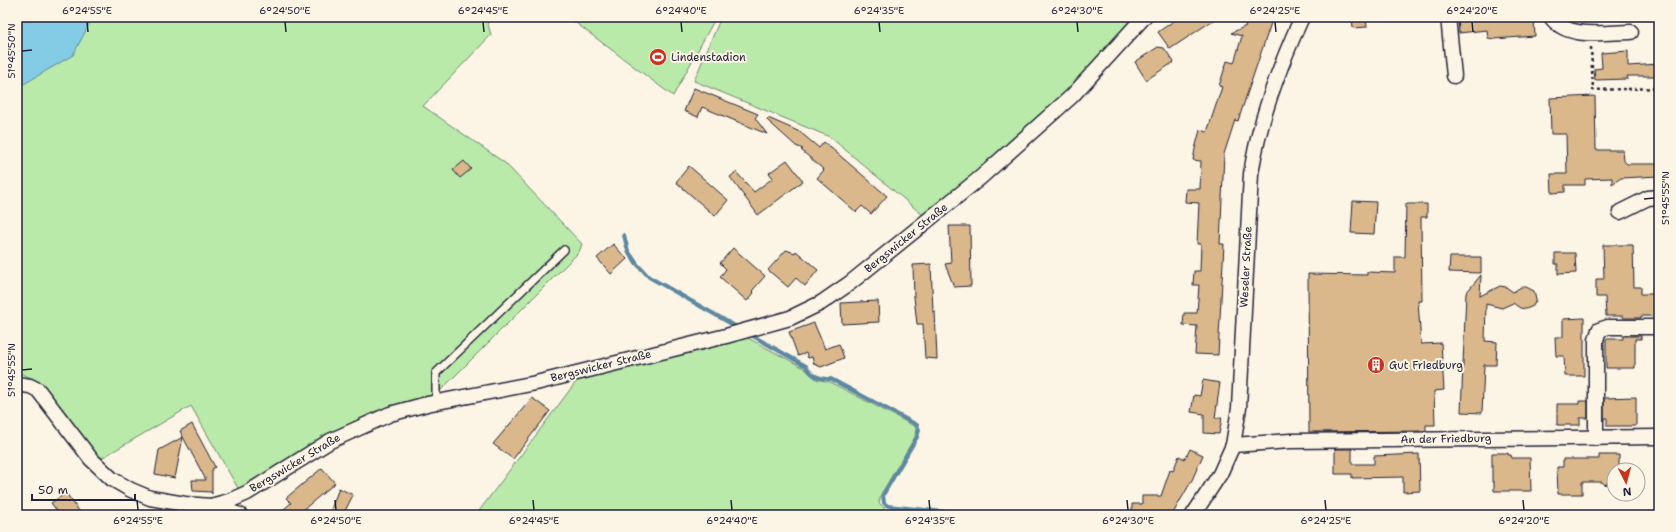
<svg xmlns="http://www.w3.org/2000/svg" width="1676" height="532" viewBox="0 0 1676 532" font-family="'Shantell Sans',sans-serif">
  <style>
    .green { fill: #b9eaaa; stroke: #6e8672 }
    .water { fill: #84cce5; stroke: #5d88a1 }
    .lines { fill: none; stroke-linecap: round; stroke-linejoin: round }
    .stream { stroke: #5d88a1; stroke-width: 4 }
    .building { fill: #dab88c; stroke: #22223b }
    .lane-casing { stroke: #22223b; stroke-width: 10 }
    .street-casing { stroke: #22223b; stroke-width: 17 }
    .path { stroke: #22223b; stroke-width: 2.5; stroke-dasharray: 3 3; stroke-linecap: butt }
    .lane { stroke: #fcf5e5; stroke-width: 7 }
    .street { stroke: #fcf5e5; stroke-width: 14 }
    .ticks { fill: none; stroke: #22223b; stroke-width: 1.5 }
    .labels { text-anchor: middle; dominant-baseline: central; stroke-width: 4; stroke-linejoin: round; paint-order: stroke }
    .poi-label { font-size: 11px; fill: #22223b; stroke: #fcf5e5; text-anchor: start }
    .street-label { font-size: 11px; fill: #22223b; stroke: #fcf5e5 }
    .neatline { fill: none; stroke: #22223b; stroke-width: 1.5 }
    .ticks-label { font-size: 10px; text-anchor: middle; fill: #22223b }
  </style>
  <rect width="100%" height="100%" fill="#fcf5e5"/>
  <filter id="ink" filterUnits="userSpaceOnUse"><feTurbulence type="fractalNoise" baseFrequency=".025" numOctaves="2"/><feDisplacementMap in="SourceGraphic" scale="8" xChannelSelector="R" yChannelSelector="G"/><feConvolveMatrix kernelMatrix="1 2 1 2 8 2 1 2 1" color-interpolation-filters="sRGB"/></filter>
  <g filter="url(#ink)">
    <g class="green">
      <path d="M17,17H486L491,35L423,106L505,163L582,244L579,252L434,397L376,411L337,430L239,490L191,406L100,459L95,455C79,433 46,376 17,373Z"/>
      <polygon points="568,17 716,17 673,96"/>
      <polygon points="721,17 1133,17 1075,85 977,174 924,216 830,137 694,81"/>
      <polygon points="746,337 804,368 816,379 830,382 916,427 915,437 881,494 879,503 885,508 878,515 476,515 578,379"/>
      <polygon points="165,507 209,513 218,512 226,515 154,515 159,509"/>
    </g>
    <polygon class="water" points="17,17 93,17 73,55 17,88"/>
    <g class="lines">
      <g class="stream">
        <polyline points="624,235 628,251 637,264 649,277 735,326"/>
        <path d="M751,335L806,366C812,376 819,379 831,379L917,425L919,430L917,437L883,495L884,503L888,506L974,515"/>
      </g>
    </g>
    <g class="building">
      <polygon points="1189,17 1218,17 1170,49 1158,32 1178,18"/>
      <polygon points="1240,17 1273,17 1238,121 1235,120 1224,154 1220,244 1224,244 1218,355 1195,354 1197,326 1183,325 1184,313 1197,313 1199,285 1193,285 1194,271 1200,271 1201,244 1197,244 1199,203 1185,202 1186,189 1200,189 1201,161 1193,160 1195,149 1200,130 1207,132 1222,87 1219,86 1227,61 1234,63 1242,36 1231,33 1246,26"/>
      <polygon points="1352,17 1366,17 1367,27 1353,28"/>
      <polygon points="1458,17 1528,17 1528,21 1534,21 1535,36 1494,39 1488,38 1487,30 1459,33"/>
      <polygon points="1158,47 1164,48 1174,62 1146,80 1135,62"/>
      <polygon points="1628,51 1628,66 1659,64 1659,76 1627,76 1628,79 1595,80 1594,69 1602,68 1601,53"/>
      <polygon points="694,88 758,114 755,118 767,134 702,107 698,117 684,111"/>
      <polygon points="1595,96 1596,150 1623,150 1624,161 1627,164 1659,164 1659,176 1621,178 1612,184 1612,178 1585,179 1585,185 1565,185 1565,192 1552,193 1551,174 1567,174 1566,134 1551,134 1550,98"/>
      <polygon points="768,118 800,132 819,148 824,142 887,196 871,214 862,206 856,212 817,178 824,170 801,150 803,149 796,146 767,120"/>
      <polygon points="787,160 803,181 758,215 730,177 736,172 754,192 773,178 769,173"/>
      <polygon points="464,161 471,169 460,178 453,170"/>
      <polygon points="689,166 728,200 715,216 676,182"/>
      <polygon points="1353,201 1376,202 1374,234 1351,233"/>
      <polygon points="1406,204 1427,204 1427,217 1421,217 1422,301 1418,301 1421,344 1441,343 1444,390 1434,391 1435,425 1426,425 1426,431 1309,432 1308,274 1367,275 1367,272 1395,273 1395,257 1405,257"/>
      <polygon points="949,226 970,226 971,286 954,287 945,264 951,263"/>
      <polygon points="613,244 627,259 611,274 597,258"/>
      <polygon points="1603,245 1633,245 1634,287 1641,287 1641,294 1659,294 1659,316 1641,316 1641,318 1623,318 1623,316 1606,316 1605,297 1596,297 1596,279 1604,279"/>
      <polygon points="733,248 765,276 752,291 754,293 747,301 720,277 726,269 720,263"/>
      <polygon points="786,250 795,253 796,251 818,270 805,286 796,278 788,287 768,270"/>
      <polygon points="1555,253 1575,253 1576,273 1558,274 1558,264 1555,264"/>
      <polygon points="1450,257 1481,257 1481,273 1449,272"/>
      <polygon points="931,264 933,312 935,311 937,359 925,358 923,324 917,324 914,297 913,265"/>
      <polygon points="1481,275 1480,296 1500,286 1506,287 1513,292 1521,287 1526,287 1534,291 1536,300 1533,306 1526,309 1520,308 1513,303 1502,308 1486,304 1485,341 1497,342 1496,365 1484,365 1482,413 1461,412 1466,293"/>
      <polygon points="878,301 879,322 842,324 841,303"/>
      <polygon points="1584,318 1584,376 1565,376 1564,356 1556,356 1555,337 1563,337 1563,319"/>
      <polygon points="814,323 825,349 839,344 844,358 821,367 814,364 812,357 808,358 806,353 798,356 789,332"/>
      <polygon points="1623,336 1641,336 1641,339 1635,339 1635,368 1606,368 1606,339 1623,339"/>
      <polygon points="1203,380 1220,383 1215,418 1222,418 1219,434 1204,433 1204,414 1191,412 1194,395 1200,396"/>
      <polygon points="1636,397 1636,426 1607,426 1607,418 1604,418 1604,398"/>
      <polygon points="532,398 550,411 513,459 493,444"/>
      <polygon points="1579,401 1588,401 1588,418 1580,418 1580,425 1557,425 1557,404 1579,404"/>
      <polygon points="192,424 215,467 212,469 212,494 211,492 193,491 192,480 206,480 183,437 175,478 155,474 159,450 183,437 180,431"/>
      <polygon points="1190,449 1203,455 1192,480 1172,515 1132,515 1132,504 1142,504 1142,496 1161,496 1170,470 1173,471 1179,456 1185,459"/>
      <polygon points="1335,449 1352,449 1352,464 1374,464 1374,456 1419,454 1420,491 1403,492 1403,477 1352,478 1352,474 1335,474"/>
      <polygon points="1492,453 1508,453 1508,455 1511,455 1512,458 1530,458 1531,491 1494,491 1494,482 1492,482"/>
      <polygon points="1599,455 1619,455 1619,470 1614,470 1614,475 1611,475 1611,479 1605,485 1602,482 1582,482 1582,494 1558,494 1557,467 1563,467 1563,459 1599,459"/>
      <polygon points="322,468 335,483 297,515 277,515 291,503 286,498"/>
      <polygon points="339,488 353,495 343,515 329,515"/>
      <polygon points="66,493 82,515 60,515 51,503"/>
    </g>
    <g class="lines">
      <defs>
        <polyline id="lane" points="436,402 436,373 564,250"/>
        <g id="street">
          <polyline points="1448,17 1454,76"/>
          <path d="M1551,17C1567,40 1606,32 1631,32"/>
          <polyline points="1620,212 1648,198 1659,197"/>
          <polyline points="17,384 30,386 38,390 91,459 112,479 131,490 150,498 185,504 211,506 229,501 247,493 330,441 390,414 427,404 536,383 726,336 790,318 821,303 850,283 980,178 1072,96 1144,17"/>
          <polyline points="1596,438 1596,340 1599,330 1608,327 1659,327"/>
          <polyline points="1233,445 1290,441 1659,437"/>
          <polyline points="211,506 240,515"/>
          <path d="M1193,515L1220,474L1233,445L1239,408L1251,174C1259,120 1279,67 1302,17"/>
        </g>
      </defs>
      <use href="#lane" class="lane-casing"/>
      <use href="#street" class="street-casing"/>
      <polyline class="path" points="1591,47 1593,90 1659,88"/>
      <use href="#lane" class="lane"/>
      <use href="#street" class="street"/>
    </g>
  </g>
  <path class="ticks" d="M87,22L88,32M285,22L286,32M483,22L484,32M681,22L682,32M879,22L880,32M1077,22L1078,32M1275,22L1276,32M1472,22L1473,32M22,51L32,50M1644,199L1654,198M22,370L32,369M137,500L138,510M335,500L336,510M533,500L534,510M731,500L732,510M929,500L930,510M1127,500L1128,510M1325,500L1326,510M1523,500L1524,510"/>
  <defs>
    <symbol id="stadium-disc" viewBox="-11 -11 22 22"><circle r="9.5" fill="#c8321e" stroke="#fcf5e5"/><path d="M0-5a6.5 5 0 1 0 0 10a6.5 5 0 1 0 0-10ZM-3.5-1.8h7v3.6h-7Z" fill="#fff"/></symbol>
    <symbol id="building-disc" viewBox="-11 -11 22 22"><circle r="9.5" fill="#c8321e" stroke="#fcf5e5"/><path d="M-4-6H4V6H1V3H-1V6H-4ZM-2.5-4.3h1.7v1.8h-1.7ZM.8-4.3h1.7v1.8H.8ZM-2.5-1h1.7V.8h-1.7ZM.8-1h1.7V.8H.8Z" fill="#fff"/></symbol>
  </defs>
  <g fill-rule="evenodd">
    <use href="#stadium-disc" x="648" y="47" width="20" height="20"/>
    <use href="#building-disc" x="1366" y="355" width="20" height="20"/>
  </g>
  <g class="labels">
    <g class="poi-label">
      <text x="671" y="57">Lindenstadion</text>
      <text x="1389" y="365">Gut Friedburg</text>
    </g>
    <g class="street-label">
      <text transform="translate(906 238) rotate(-39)">Bergswicker Straße</text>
      <text transform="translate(1246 267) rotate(-87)">Weseler Straße</text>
      <text transform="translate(601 366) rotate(-14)">Bergswicker Straße</text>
      <text transform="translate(1446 439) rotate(-1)">An der Friedburg</text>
      <text transform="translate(295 463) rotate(-31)">Bergswicker Straße</text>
    </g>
  </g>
  <rect width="1676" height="532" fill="none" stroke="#fcf5e5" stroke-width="44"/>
  <g transform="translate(1626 482) rotate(174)"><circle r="19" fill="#fcf5e5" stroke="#a5a1a1"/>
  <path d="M0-3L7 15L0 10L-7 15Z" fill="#c8321e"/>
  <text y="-6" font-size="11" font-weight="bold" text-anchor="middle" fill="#22223b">N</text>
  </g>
  <path d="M32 494v6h103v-6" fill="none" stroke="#22223b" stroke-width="2"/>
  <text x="38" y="494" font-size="12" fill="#22223b" stroke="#fcf5e5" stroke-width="3" paint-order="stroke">50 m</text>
  <rect x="22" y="22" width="1632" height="488" class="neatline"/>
  <g class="ticks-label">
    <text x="87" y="14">6°24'55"E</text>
    <text x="285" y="14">6°24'50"E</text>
    <text x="483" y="14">6°24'45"E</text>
    <text x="681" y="14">6°24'40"E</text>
    <text x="879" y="14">6°24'35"E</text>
    <text x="1077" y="14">6°24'30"E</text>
    <text x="1275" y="14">6°24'25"E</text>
    <text x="1472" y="14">6°24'20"E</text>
    <text transform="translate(11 51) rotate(-90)" y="4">51°45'50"N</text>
    <text transform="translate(1665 198) rotate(-90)" y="4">51°45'55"N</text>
    <text transform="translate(11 370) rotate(-90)" y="4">51°45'55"N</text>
    <text x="138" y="524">6°24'55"E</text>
    <text x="336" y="524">6°24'50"E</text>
    <text x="534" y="524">6°24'45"E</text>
    <text x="732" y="524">6°24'40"E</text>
    <text x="930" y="524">6°24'35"E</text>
    <text x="1128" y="524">6°24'30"E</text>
    <text x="1326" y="524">6°24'25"E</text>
    <text x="1524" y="524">6°24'20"E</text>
  </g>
</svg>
